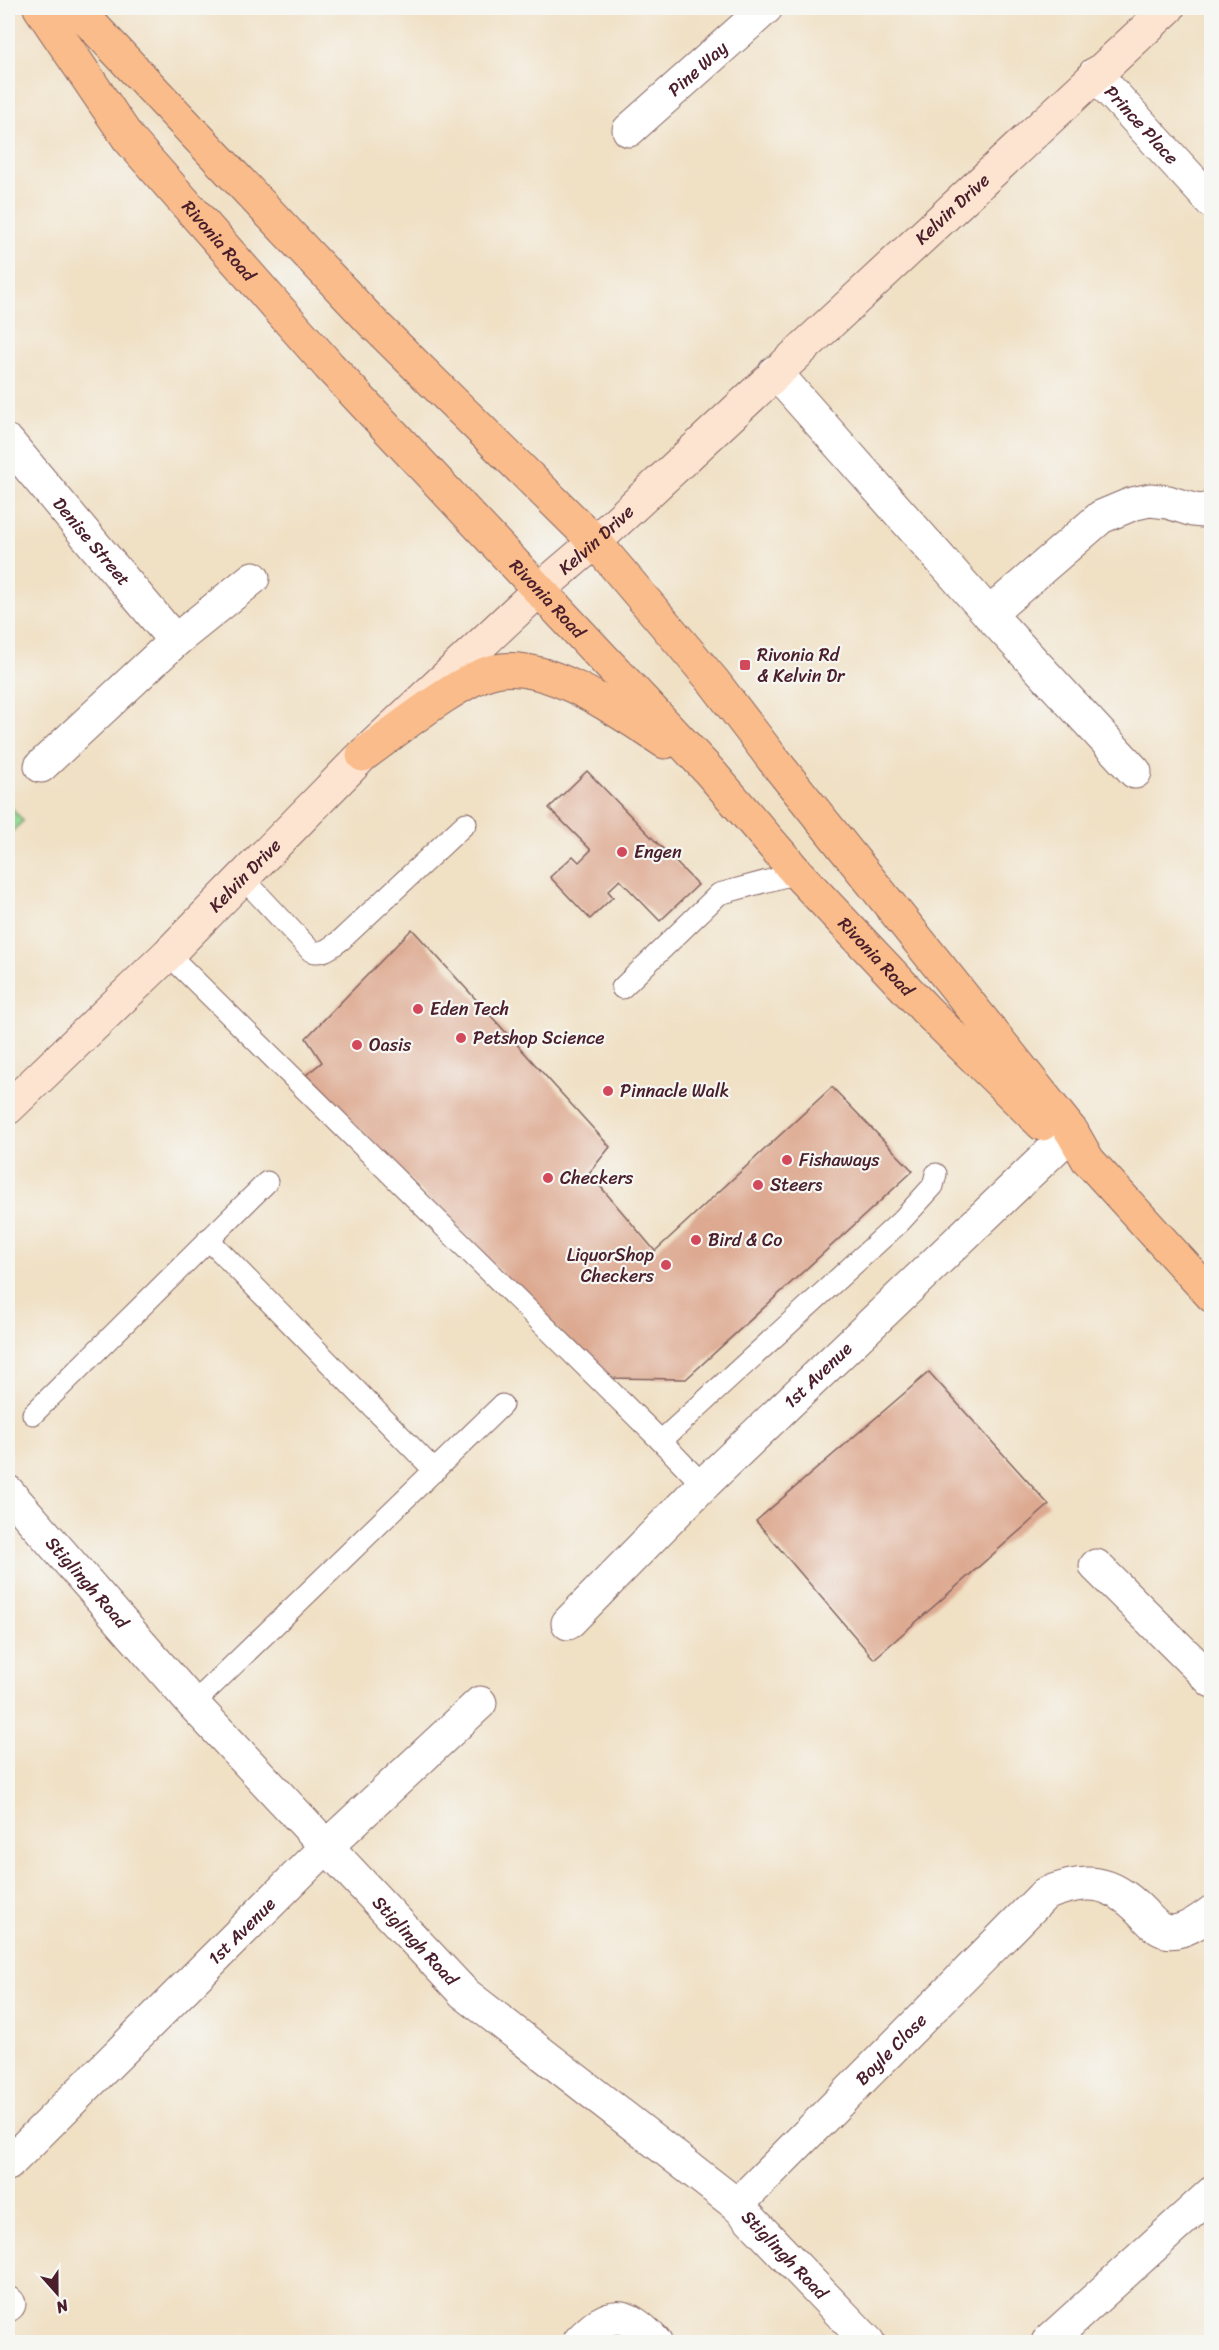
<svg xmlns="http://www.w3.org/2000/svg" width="1219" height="2350" viewBox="0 0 1219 2350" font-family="Sriracha,sans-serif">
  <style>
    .grass { fill: #94db94; stroke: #6f7d60; stroke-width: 1.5 }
    .building { fill: #dda990 }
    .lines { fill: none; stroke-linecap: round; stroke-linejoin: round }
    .service-casing { stroke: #846361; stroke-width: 23 }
    .minor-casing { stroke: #846361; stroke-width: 35 }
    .secondary-casing { stroke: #846361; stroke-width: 35 }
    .primary-casing { stroke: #846361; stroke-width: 35 }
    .service { stroke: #fff; stroke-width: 21 }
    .minor { stroke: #fff; stroke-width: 33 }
    .secondary { stroke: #fde4d1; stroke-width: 33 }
    .primary { stroke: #fabc8b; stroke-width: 33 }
    .poi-dot { fill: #d1495b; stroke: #f6f6f2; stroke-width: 2 }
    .labels { text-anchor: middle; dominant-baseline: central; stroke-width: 4.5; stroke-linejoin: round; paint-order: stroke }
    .street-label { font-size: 18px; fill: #4a1f2b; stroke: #f6f6f2 }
    .poi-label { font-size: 18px; fill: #4a1f2b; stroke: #f6f6f2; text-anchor: start }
  </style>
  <rect width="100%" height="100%" fill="#f6f6f2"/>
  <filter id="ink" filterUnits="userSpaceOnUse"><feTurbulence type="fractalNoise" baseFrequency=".0167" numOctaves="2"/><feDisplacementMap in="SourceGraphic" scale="12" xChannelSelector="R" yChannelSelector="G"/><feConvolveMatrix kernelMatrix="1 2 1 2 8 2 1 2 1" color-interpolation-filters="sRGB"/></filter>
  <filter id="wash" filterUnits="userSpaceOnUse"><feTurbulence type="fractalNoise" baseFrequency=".008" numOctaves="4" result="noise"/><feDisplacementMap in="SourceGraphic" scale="24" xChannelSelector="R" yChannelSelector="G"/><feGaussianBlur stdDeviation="1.35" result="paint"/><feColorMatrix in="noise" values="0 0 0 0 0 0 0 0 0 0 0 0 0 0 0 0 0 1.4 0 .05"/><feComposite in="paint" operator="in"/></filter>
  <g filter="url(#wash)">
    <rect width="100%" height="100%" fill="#f0e0c4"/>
    <polygon class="grass" points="8,804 23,821 8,835"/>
    <g id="blocks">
      <g class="building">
        <polygon points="587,771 698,885 660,921 620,880 608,891 613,897 590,919 550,877 573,856 579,862 591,850 549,808"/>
        <polygon points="412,929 610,1147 589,1173 655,1251 832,1087 913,1171 686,1379 605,1378 306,1075 322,1062 306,1038"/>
        <polygon points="929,1372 1049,1505 874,1659 756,1521"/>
      </g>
    </g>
  </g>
  <g filter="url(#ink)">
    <use href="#blocks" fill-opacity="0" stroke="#846361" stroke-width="1.5"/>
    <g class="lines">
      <defs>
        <g id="service">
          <path d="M243,878L311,951C323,955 331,947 341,940L466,823"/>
          <polyline points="168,954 661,1441"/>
          <polyline points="622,988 719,894 797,873"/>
          <polyline points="208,1239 435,1471"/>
          <polyline points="33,1414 267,1182"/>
          <polyline points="703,1485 661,1441 901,1221 933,1186 936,1174"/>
          <polyline points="193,1704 502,1405"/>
        </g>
        <g id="minor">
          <path id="s1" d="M1095,74L1212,202"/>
          <path id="s2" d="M629,130L766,8"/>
          <polyline points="775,372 989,614 1135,772"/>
          <path id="s3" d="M8,442L175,641"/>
          <polyline points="989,614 1101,517 1132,504 1150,500 1168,502 1193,510 1203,511 1212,508"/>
          <polyline points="41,766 175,641 253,578"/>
          <path id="s4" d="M8,1492L193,1704L464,1993L737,2205L868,2342"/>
          <polyline points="1096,1566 1212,1681"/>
          <path id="s5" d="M568,1623L703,1485L1072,1132"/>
          <path id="s6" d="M8,2164L326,1847L480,1703"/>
          <path id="s7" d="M737,2205L1045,1894C1084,1878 1110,1879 1141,1911C1148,1918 1156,1929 1166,1931C1181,1935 1200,1921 1212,1912"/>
          <polyline points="8,2305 9,2304"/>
          <path d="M579,2342C610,2310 624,2309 655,2342"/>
          <polyline points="1048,2342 1212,2193"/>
        </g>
        <g id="secondary">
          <path id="s8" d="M8,1108L168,954L363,755L540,589L595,542L1168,8"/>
        </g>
        <g id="primary">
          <path id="s9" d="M40,8L128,138L329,366L709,771L797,873L927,1011L1042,1124"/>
          <polyline points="76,8 372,322 595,542 714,682 772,758 1072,1132 1088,1160 1212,1296"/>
          <path d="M363,755C394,733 461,678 495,671C549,660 622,714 665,742"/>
        </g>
      </defs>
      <use href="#service" class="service-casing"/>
      <use href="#minor" class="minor-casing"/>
      <use href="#secondary" class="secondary-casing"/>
      <use href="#primary" class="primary-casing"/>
      <use href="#service" class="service"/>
      <use href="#minor" class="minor"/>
      <use href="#secondary" class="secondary"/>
      <use href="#primary" class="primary"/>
    </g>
  </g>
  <g class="poi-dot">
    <rect x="739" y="659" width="12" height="12" rx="3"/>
    <circle cx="622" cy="852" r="6"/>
    <circle cx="418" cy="1009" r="6"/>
    <circle cx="461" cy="1038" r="6"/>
    <circle cx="357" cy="1045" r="6"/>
    <circle cx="608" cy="1091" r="6"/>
    <circle cx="787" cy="1160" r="6"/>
    <circle cx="548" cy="1178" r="6"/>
    <circle cx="758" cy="1185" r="6"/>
    <circle cx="696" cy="1240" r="6"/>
    <circle cx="666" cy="1265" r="6"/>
  </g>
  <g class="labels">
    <g class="street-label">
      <text stroke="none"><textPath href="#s2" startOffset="92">Pine Way</textPath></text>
      <text stroke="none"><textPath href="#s1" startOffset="69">Prince Place</textPath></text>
      <text stroke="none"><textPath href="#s8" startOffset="1304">Kelvin Drive</textPath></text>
      <text stroke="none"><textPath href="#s9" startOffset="294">Rivonia Road</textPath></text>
      <text stroke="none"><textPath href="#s8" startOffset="818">Kelvin Drive</textPath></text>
      <text stroke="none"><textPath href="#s3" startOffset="130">Denise Street</textPath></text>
      <text stroke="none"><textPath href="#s9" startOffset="780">Rivonia Road</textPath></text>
      <text stroke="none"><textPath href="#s8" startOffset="332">Kelvin Drive</textPath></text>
      <text stroke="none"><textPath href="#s9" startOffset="1266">Rivonia Road</textPath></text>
      <text stroke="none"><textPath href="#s5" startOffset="352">1st Avenue</textPath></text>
      <text stroke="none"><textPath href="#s4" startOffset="120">Stiglingh Road</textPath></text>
      <text stroke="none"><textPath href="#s6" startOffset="330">1st Avenue</textPath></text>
      <text stroke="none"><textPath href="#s4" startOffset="606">Stiglingh Road</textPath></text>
      <text stroke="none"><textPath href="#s7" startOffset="219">Boyle Close</textPath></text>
      <text stroke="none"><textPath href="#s4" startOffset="1092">Stiglingh Road</textPath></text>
    </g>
    <g class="poi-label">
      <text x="757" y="655">Rivonia Rd<tspan x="757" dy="21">&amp; Kelvin Dr</tspan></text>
      <text x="634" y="852">Engen</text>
      <text x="430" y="1009">Eden Tech</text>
      <text x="473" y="1038">Petshop Science</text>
      <text x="369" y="1045">Oasis</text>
      <text x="620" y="1091">Pinnacle Walk</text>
      <text x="799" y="1160">Fishaways</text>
      <text x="560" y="1178">Checkers</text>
      <text x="770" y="1185">Steers</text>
      <text x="708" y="1240">Bird &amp; Co</text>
      <text x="654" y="1255" text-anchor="end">LiquorShop<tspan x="654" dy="21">Checkers</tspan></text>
    </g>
  </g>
  <rect width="1219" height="2350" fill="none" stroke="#f6f6f2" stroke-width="30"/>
  <g transform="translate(57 2293) rotate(159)" stroke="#f6f6f2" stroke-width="4.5" paint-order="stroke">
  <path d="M0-4.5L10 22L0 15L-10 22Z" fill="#4a1f2b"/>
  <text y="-9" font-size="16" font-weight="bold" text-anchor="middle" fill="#4a1f2b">N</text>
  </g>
</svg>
